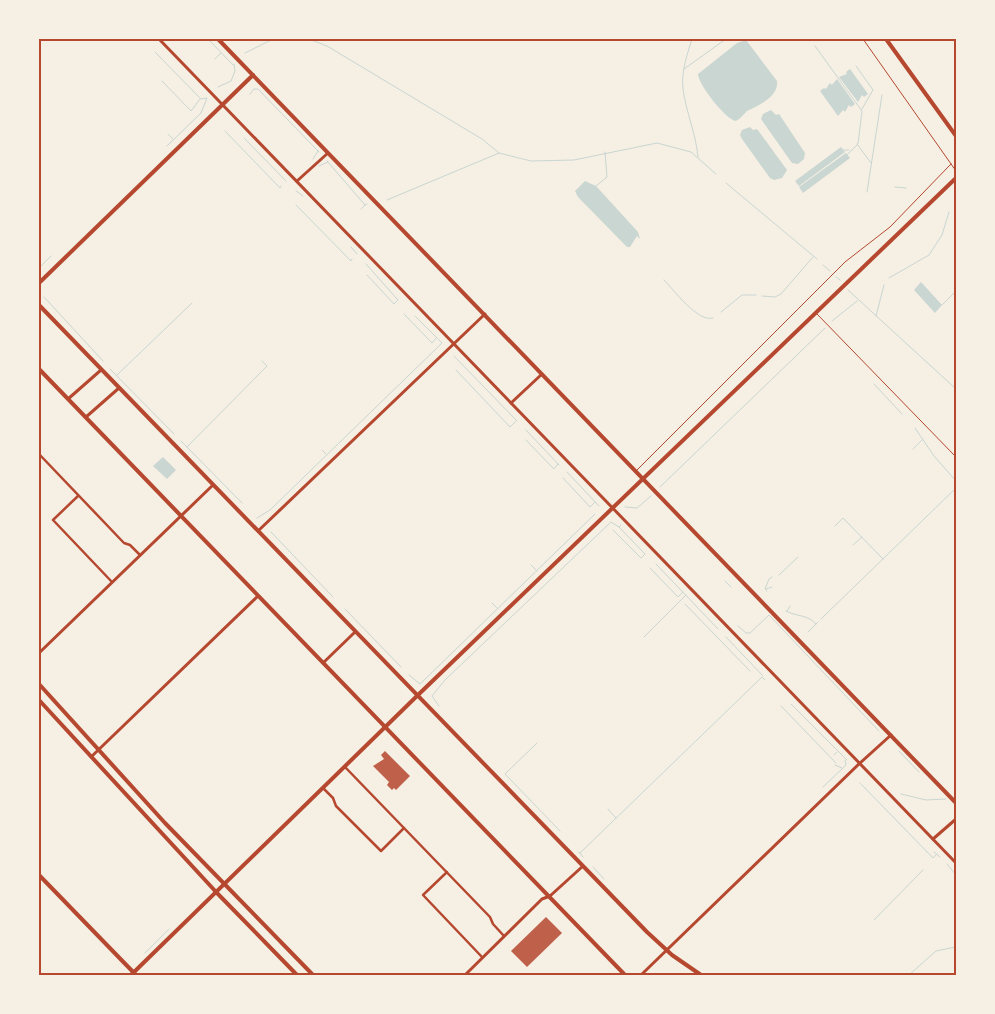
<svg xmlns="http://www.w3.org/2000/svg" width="995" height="1014" viewBox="0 0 995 1014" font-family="'Source Serif 4',serif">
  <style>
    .water { fill: #c9d6d2 }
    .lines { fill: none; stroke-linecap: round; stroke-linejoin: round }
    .stream { stroke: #c9d6d2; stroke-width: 1 }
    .building { fill: #bf614a }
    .service { stroke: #b5482f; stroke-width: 1 }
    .pedestrian { stroke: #b5482f; stroke-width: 2.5 }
    .minor { stroke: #b5482f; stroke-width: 3 }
    .tertiary { stroke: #b5482f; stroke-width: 4 }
    .neatline { fill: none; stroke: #b5482f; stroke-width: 2 }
  </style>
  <rect width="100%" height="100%" fill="#f6efe4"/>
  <g class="water">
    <path d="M746,40L777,81C779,97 757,106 747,111C745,113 740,119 736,121C726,120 698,84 698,74L737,43Z"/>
    <polygon points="850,69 868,94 864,97 862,95 858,102 839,77 847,74 846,72"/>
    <polygon points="837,79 855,104 851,107 849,105 845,112 843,110 838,116 820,91 824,88 826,89 830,83 832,85"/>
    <polygon points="771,110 776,115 779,114 805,153 804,159 798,164 792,163 761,119 763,114"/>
    <polygon points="750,127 753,130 757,129 787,170 782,178 774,180 770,178 742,139 740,135 742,130"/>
    <polygon points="841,147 845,152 799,186 795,181"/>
    <polygon points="846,153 850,158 803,193 799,187"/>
    <polygon points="585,181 596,186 638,232 640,239 637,236 630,247 627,247 578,197 575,191"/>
    <polygon points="921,282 942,305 935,313 914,290"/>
    <polygon points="163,457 176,470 167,479 153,466"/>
  </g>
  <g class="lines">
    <g class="stream">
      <polyline points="208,39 233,65"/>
      <polyline points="309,39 327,46 482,139 499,153"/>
      <path d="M692,39C687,55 681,72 683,89C686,112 696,134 698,157"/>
      <polyline points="815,46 862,111 858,144 847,155"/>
      <polyline points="155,52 198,96 201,99 207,98 201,113 167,146"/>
      <polyline points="245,53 273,39"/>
      <polyline points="215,59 221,53"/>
      <polyline points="856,66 873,90 862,109"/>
      <polyline points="684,69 726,39"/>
      <polyline points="162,81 191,111 200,99"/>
      <polyline points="218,87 231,81 235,71 234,64"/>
      <polyline points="250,94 254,89 258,89 319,152"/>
      <polyline points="225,131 280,188 281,186"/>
      <polyline points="168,134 173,139"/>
      <polyline points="244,138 286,181"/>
      <polyline points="857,144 871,163"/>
      <polyline points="844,150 849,150"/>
      <polyline points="313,159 318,151"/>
      <polyline points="327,161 365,205 367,204"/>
      <polyline points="319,166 328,162"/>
      <polyline points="726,183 817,259"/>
      <polyline points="596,186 607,177 605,152"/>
      <polyline points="895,187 906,188"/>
      <polyline points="296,191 303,196"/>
      <polyline points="867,192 882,95"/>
      <polyline points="387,200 499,153 531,161 574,160 657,143 691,152 716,174"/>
      <polyline points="296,205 351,261 352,259"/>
      <polyline points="361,209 365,205"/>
      <polyline points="351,247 357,254"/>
      <polyline points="366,264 398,300 394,304 367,275"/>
      <polyline points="823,265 830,271"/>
      <polyline points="39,268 51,256"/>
      <polyline points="836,277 840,280"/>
      <polyline points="889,278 929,255 942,235 949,212"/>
      <path d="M664,280C674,290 698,323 713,318"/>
      <polyline points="848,290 956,389"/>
      <polyline points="762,296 775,297 781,294 813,257"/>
      <polyline points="44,297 103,361"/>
      <polyline points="942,305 956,291"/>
      <polyline points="721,312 742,295 756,295"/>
      <polyline points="404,314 432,343 436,338"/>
      <polyline points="876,316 884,285"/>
      <polyline points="832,321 857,301"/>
      <polyline points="454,356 517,421"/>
      <polyline points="110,369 174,434"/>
      <polyline points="456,370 510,427 516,421"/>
      <polyline points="117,375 192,303"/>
      <polyline points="874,384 902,414"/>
      <polyline points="915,428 934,456 956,481"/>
      <polyline points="526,430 559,465"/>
      <polyline points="526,440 554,469 558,464"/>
      <polyline points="181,441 242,503"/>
      <polyline points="187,447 267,366 262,361"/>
      <polyline points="913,449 923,439"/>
      <polyline points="322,450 326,454"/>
      <polyline points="567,472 599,506"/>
      <polyline points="563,478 590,507 595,502"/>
      <polyline points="660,487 825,328"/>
      <polyline points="625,507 637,508 651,496"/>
      <polyline points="257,518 270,510 442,343 415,316"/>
      <polyline points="835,526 843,518 883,559"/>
      <polyline points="613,530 641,558 645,554 619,527 621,525"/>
      <polyline points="271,532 333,597"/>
      <polyline points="853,545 862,537"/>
      <polyline points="656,564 718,629"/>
      <polyline points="531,565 537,571"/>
      <polyline points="650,568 678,597 683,592"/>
      <polyline points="779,575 798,557"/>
      <polyline points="725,581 731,587"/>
      <polyline points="766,589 772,587"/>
      <polyline points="767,591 765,589 769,579 772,577"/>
      <polyline points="492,603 498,609"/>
      <polyline points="685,604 750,671"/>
      <polyline points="345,609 401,667"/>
      <path d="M786,611C797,617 807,614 816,624"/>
      <polyline points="787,611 790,606"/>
      <polyline points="821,619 956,488"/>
      <polyline points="738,626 746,633 750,633 769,615 879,731"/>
      <polyline points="808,632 818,622"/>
      <polyline points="644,637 686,595"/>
      <polyline points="726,637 763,676"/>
      <polyline points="409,675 420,684 595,514"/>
      <polyline points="791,704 847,760"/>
      <polyline points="439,706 432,696 445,680 611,522 619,527"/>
      <polyline points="781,706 836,763"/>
      <polyline points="537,743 505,774 560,831"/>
      <polyline points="899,751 919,772"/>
      <polyline points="834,755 837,752"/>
      <polyline points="835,765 842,768"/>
      <polyline points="860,783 933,858 937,854"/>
      <polyline points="823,787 846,765 845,760"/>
      <polyline points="901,794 926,800 946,799"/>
      <polyline points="608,809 616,818"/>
      <polyline points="579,852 583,857"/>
      <polyline points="934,852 940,857"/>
      <polyline points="580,853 762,677 765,680"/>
      <polyline points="947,864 956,875"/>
      <polyline points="593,867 604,879"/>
      <polyline points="874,920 923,870"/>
      <polyline points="145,953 169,929"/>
      <polyline points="909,975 936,951 956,947"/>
    </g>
  </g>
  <g class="building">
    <polygon points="385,751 410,776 396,790 394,788 392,790 387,785 389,782 373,766 384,759 381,755"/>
    <polygon points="546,917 562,933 527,967 511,951"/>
  </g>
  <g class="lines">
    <g class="service">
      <polyline points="863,39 956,171"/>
      <polyline points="816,313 956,457"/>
      <polyline points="636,471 845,262 890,227 951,164"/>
    </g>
    <g class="pedestrian">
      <polyline points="39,454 124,543 130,545 140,555"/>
      <polyline points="78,496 53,520 112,582"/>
      <polyline points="345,767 490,917 493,924 504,936"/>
      <polyline points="323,788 333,798 336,806 381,851 404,828"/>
      <polyline points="447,872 423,895 482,957"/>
    </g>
    <g class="minor">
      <polyline points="159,39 956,863"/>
      <polyline points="297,181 328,153"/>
      <polyline points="68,399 101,370"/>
      <polyline points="511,403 542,374"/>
      <polyline points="86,417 119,388"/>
      <polyline points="258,531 485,314"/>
      <polyline points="39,653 213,485"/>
      <polyline points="323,663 355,632"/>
      <polyline points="91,757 258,596"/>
      <polyline points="933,839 956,819"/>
      <polyline points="465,975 542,899 550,896 583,866"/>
      <polyline points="641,975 860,763 891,735"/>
    </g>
    <g class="tertiary">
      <polyline points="218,39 956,803"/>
      <polyline points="886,39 956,136"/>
      <polyline points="39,283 253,75"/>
      <polyline points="39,305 647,932 672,955 701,975"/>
      <polyline points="39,369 625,975"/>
      <polyline points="39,684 165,823 313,975"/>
      <polyline points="39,700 217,893 297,975"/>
      <polyline points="39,875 136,975"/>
      <polyline points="131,975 419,694 956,178"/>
    </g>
  </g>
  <rect width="995" height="1014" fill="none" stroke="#f6efe4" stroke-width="80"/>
  <rect x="40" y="40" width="915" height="934" class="neatline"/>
</svg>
